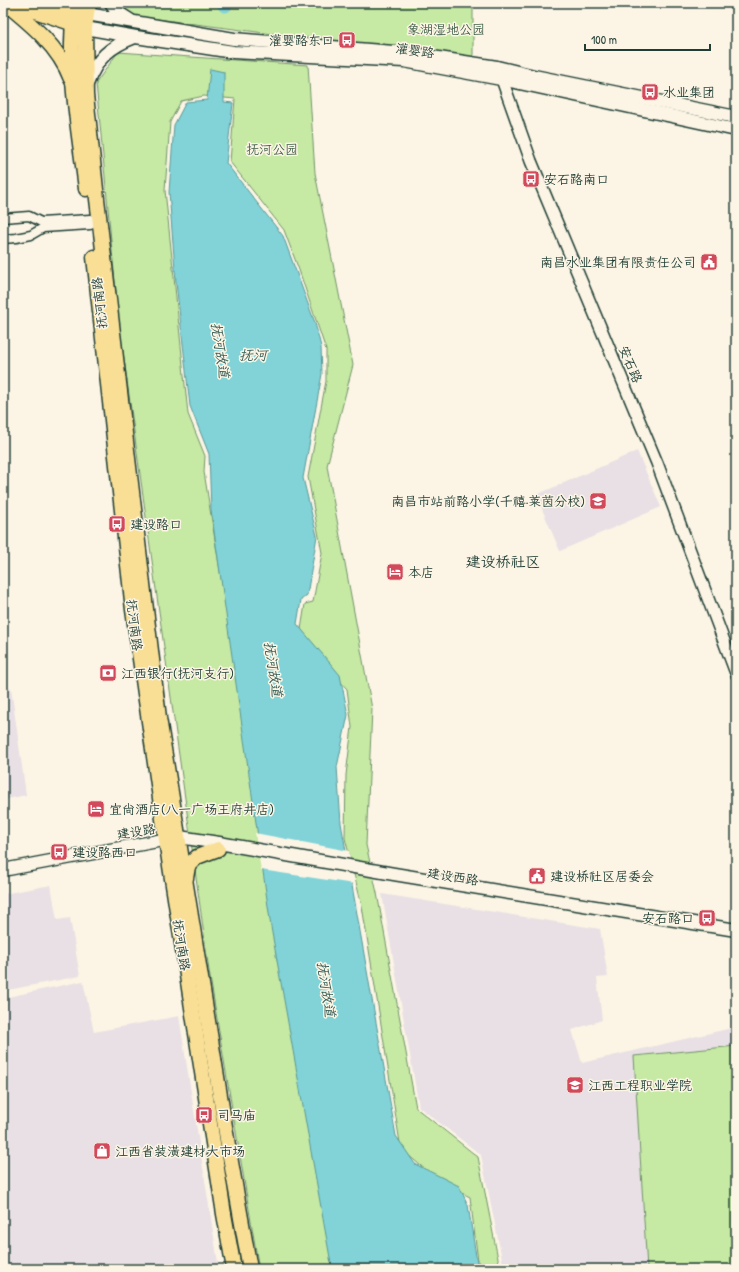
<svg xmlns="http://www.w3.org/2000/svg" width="739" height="1272" viewBox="0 0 739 1272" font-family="'Patrick Hand','LXGW WenKai TC',sans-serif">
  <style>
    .built { fill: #e8e0e4 }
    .green { fill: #c6e9a3; stroke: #72936c }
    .water { fill: #81d3d8; stroke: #5a9796 }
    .pier { fill: #fcf5e5 }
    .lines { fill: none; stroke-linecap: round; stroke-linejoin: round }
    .river { stroke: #81d3d8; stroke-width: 15 }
    .minor-casing { stroke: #1f3d34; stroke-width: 11 }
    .tertiary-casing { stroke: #1f3d34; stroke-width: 14 }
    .secondary-casing { stroke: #1f3d34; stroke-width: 15 }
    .primary-casing { stroke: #1f3d34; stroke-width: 16 }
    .trunk-casing { stroke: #1f3d34; stroke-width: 17 }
    .minor { stroke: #fcf5e5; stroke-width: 8 }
    .tertiary { stroke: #fcf5e5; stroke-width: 11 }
    .secondary { stroke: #fcf5e5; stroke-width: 12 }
    .primary { stroke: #f9df96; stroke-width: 13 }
    .trunk { stroke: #f9df96; stroke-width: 14 }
    .labels { text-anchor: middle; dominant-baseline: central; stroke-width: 3; stroke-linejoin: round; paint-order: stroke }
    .park-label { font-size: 13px; fill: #405f4a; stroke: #fcf5e5 }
    .poi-label { font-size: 13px; fill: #1f3d34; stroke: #fcf5e5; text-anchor: start }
    .street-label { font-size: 13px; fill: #1f3d34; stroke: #fcf5e5 }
    .water-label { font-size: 14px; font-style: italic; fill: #335b55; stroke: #fcf5e5 }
    .quarter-label { font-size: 15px; fill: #1f3d34; stroke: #fcf5e5 }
  </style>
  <rect width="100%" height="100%" fill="#fcf5e5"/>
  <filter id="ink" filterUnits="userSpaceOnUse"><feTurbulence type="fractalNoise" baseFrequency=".025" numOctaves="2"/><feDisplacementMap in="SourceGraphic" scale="8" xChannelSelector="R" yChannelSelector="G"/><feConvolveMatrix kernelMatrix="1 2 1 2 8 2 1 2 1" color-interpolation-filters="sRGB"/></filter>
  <g filter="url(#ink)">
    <g class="built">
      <polygon points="637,451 661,507 560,551 536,495"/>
      <polygon points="11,688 26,795 3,800 3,689"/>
      <polygon points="51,885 57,920 70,918 80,976 8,990 3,963 3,894"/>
      <polygon points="382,894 600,929 608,977 597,978 602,1020 572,1030 582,1063 736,1027 736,1269 504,1269 481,1155 419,1107"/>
      <polygon points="83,981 94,1032 179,1016 219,1269 3,1269 3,998"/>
    </g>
    <g class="green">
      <polygon points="119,3 226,3 234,4 234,3 362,3 373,5 386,3 473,3 473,60 134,16 121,6"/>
      <polygon points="118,52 308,65 315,173 353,365 327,466 372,709 366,845 377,893 416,1108 478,1157 500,1269 479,1269 470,1197 440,1182 401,1149 362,906 345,838 346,775 352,727 347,689 300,636 305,604 313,602 322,553 308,477 326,381 326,350 299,270 284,230 230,162 235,99 204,96 181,101 170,122 165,190 188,414 205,456 204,472 333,1269 259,1269 209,971 119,323 96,83"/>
      <polygon points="736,1046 736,1269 647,1269 634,1056"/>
    </g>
    <polygon class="water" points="210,69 224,72 224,102 233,103 226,163 283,236 315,323 321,347 322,374 303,478 317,536 307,595 301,600 297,624 340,675 348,715 337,767 341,823 396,1136 415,1164 459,1186 468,1205 478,1269 332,1269 271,927 211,510 209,454 190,406 176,282 169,192 174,125 186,102 207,100"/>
    <polygon class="pier" points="255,833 349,851 354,884 261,870"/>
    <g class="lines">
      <polyline class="river" points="225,5 225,3"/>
      <defs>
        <g id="minor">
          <polyline points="3,218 29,216 41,222 90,219"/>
          <polyline points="3,239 16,238 31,235 43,228 90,225"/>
        </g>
        <polyline id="tertiary" points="499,71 531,161 657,463 736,673"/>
        <g id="secondary">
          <polyline points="111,3 119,13 130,20"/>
          <polyline points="87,14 234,39 406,53 497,67 534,76 736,117"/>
          <polyline points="85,28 136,37 233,52 404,61 501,79 736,130"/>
          <path d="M87,84C97,58 109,47 135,37"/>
          <polyline points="3,870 179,837 219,843 394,874 736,930"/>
        </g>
        <polyline id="primary" points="87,14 90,3"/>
        <g id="trunk">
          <path d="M5,3C31,24 59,47 71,79"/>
          <polyline points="15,3 20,6 80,26"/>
          <polyline points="47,3 74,12 87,14 85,28 86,95 97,199 159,718 228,1145 250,1269"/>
          <path d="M74,12C67,71 79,131 86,189"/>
          <polyline points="94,257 133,610 166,840 224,1214 234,1269"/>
          <polyline points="186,878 188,866 197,857 218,849"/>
        </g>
      </defs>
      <use href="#minor" class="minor-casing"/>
      <use href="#tertiary" class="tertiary-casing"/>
      <use href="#secondary" class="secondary-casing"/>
      <use href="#primary" class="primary-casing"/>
      <use href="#trunk" class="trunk-casing"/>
      <use href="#minor" class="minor"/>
      <use href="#tertiary" class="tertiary"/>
      <use href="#secondary" class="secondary"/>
      <use href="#primary" class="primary"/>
      <use href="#trunk" class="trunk"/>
    </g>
  </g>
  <defs>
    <symbol id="bus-square" viewBox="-11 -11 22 22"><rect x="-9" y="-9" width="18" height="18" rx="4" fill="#d1495b" stroke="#fcf5e5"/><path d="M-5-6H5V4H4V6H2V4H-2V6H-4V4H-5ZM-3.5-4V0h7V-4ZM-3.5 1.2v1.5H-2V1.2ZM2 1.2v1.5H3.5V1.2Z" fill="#fff"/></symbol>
    <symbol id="civic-square" viewBox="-11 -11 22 22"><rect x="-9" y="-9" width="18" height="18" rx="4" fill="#d1495b" stroke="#fcf5e5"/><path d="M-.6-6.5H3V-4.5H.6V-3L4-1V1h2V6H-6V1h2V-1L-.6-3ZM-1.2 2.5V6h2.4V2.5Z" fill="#fff"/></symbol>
    <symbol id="school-square" viewBox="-11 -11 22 22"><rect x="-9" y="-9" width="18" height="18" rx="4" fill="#d1495b" stroke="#fcf5e5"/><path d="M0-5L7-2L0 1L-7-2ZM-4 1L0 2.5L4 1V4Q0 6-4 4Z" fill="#fff"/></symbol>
    <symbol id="hotel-square" viewBox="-11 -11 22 22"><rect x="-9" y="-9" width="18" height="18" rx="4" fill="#d1495b" stroke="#fcf5e5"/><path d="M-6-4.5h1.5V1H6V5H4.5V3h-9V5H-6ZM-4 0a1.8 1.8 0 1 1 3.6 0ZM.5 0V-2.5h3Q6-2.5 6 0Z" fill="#fff"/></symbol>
    <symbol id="bank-square" viewBox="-11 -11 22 22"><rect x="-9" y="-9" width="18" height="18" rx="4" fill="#d1495b" stroke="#fcf5e5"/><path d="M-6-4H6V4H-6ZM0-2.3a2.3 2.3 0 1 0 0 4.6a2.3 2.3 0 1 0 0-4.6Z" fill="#fff"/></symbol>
    <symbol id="university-square" viewBox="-11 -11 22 22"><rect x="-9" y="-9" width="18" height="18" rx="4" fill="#d1495b" stroke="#fcf5e5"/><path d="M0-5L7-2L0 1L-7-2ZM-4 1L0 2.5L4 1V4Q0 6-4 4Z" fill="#fff"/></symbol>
    <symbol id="shop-square" viewBox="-11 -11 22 22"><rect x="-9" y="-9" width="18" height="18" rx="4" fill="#d1495b" stroke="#fcf5e5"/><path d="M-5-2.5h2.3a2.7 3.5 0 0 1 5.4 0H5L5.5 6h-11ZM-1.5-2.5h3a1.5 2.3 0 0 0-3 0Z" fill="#fff"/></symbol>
  </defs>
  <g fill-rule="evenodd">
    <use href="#bus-square" x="337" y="30" width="20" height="20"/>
    <use href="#bus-square" x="640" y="82" width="20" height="20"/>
    <use href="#bus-square" x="521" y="169" width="20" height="20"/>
    <use href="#civic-square" x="699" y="252" width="20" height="20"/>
    <use href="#school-square" x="588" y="491" width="20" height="20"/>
    <use href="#bus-square" x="107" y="514" width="20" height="20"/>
    <use href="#hotel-square" x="385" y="562" width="20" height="20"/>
    <use href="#bank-square" x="98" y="663" width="20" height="20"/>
    <use href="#hotel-square" x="86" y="799" width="20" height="20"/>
    <use href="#bus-square" x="49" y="842" width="20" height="20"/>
    <use href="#civic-square" x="527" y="866" width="20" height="20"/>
    <use href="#bus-square" x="697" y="908" width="20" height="20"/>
    <use href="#university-square" x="565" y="1075" width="20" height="20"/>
    <use href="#bus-square" x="194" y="1105" width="20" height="20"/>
    <use href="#shop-square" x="92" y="1141" width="20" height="20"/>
  </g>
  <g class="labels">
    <g class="park-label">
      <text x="446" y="29">象湖湿地公园</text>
      <text x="272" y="149">抚河公园</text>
    </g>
    <g class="poi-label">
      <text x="334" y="40" text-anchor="end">灌婴路东口</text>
      <text x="663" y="92">水业集团</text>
      <text x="544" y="179">安石路南口</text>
      <text x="696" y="262" text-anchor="end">南昌水业集团有限责任公司</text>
      <text x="585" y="501" text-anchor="end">南昌市站前路小学(千禧·莱茵分校)</text>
      <text x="130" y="524">建设路口</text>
      <text x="408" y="572">本店</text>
      <text x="121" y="673">江西银行(抚河支行)</text>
      <text x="109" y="809">宜尚酒店(八一广场王府井店)</text>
      <text x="72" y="852">建设路西口</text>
      <text x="550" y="876">建设桥社区居委会</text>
      <text x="694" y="918" text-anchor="end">安石路口</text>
      <text x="588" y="1085">江西工程职业学院</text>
      <text x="217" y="1115">司马庙</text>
      <text x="115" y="1151">江西省装潢建材大市场</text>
    </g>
    <g class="street-label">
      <text transform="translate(415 50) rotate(8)">灌婴路</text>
      <text transform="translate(99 303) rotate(-96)">抚河南路</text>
      <text transform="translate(631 364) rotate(67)">安石路</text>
      <text transform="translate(135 625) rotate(83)">抚河南路</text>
      <text transform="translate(136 831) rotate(-9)">建设路</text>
      <text transform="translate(453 876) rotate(9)">建设西路</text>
      <text transform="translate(182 945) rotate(81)">抚河南路</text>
    </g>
    <g class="water-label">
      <text transform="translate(221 350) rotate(81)">抚河故道</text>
      <text x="253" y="354">抚河</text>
      <text transform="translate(274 669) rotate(81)">抚河故道</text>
      <text transform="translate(327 989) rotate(81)">抚河故道</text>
    </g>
    <g class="quarter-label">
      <text x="503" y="561">建设桥社区</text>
    </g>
  </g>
  <rect width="739" height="1272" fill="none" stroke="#fcf5e5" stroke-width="16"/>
  <rect x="8" y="8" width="723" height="1256" fill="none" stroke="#1f3d34" stroke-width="1.5" filter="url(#ink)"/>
  <path d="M585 44v6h125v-6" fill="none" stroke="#1f3d34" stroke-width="2"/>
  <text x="591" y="44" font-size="12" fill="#1f3d34" stroke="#fcf5e5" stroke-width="3" paint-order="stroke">100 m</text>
</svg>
